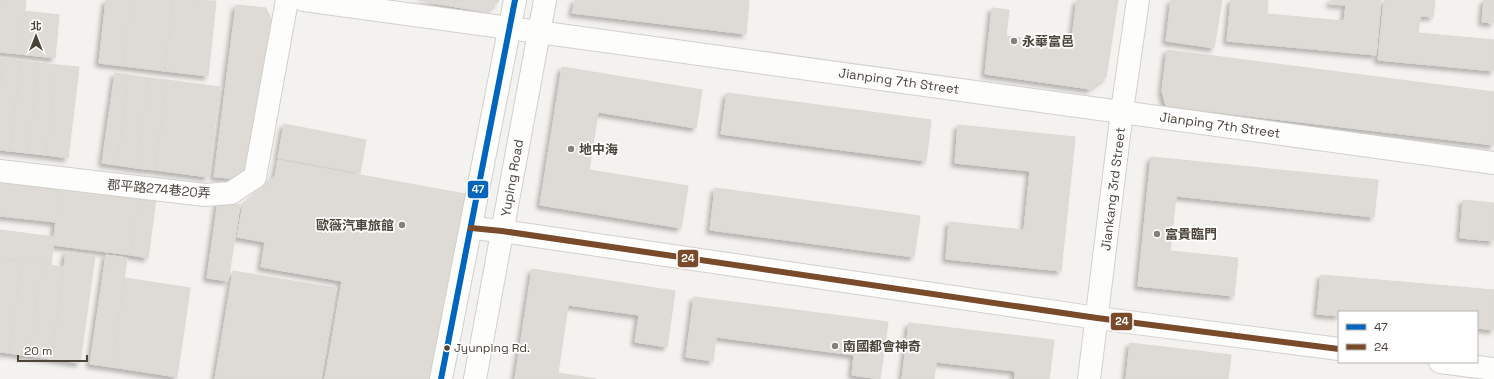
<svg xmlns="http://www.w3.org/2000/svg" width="1494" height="379" viewBox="0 0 1494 379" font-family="'Space Grotesk','Noto Sans TC',sans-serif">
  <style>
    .building { fill: #dedbd6; stroke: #dcd9d4; filter: url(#shadow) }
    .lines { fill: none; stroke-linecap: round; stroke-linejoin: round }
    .minor-casing { stroke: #d2d0cb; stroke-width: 24 }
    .minor { stroke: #fdfdfc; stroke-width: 22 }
    .bus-1-casing { stroke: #fff; stroke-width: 9 }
    .bus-2-casing { stroke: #fff; stroke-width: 9 }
    .bus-1 { stroke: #0065bd; stroke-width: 6 }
    .bus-2 { stroke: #7a4b2a; stroke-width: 6 }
    .poi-dot { fill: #868178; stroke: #fff; stroke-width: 1.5 }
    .bus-dot { fill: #4b4439; stroke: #fff; stroke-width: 1.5 }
    .labels { text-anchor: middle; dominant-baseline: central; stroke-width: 3.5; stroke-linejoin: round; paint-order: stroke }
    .bus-label { font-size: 12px; fill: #4b4439; stroke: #fff; text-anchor: start }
    .poi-label { font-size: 13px; font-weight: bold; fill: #4b4439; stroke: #fff; text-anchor: start }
    .street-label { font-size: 13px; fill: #4b4439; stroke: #fff }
    .line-badge { stroke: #fff; stroke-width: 1.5 }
    .badge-label { font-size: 11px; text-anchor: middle; font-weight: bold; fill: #fff }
  </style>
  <defs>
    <filter id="shadow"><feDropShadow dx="-3.5" dy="3.5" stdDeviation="2" flood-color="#0004"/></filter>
  </defs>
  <rect width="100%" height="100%" fill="#f4f2ee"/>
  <g class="building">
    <polygon points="0,0 26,0 20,54 0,52"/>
    <polygon points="106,0 131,0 123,66 99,63"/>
    <polygon points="131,0 173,0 165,71 123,66"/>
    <polygon points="173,0 216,1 208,76 165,71"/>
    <polygon points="418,0 499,0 498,2 485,12"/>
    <polygon points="575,0 749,0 746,34 572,13"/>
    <polygon points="1077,0 1118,0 1106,77 1090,89 985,74 992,8 1009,10 1006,36 1071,45"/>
    <polygon points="1171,0 1222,0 1214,48 1166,41"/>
    <polygon points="1231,0 1268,0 1267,14 1344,21 1346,5 1330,4 1331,0 1381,0 1376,55 1227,41"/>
    <polygon points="1384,0 1435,0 1433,17 1420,16 1418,33 1494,40 1494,71 1378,60"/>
    <polygon points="1484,0 1494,0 1494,23 1482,22"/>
    <polygon points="236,5 266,8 273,23 245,170 231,178 214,177"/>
    <polygon points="24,11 59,15 55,58 20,54"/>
    <polygon points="1167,50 1494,92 1494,145 1166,106 1162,91"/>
    <polygon points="0,58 4,58 0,90"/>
    <polygon points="4,58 21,61 10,151 0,150 0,90"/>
    <polygon points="21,61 39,63 28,153 10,151"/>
    <polygon points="39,63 57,65 46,155 28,153"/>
    <polygon points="57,65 79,67 68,158 46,155"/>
    <polygon points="562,67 702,90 696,128 598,112 589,170 688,186 681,228 540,205"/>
    <polygon points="115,73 129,75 117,165 102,163"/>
    <polygon points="129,75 149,78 136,168 117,165"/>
    <polygon points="149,78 167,80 155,170 136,168"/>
    <polygon points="167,80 220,87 208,177 155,170"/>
    <polygon points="727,93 931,120 926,161 721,134"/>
    <polygon points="284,124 366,140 360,173 278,158"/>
    <polygon points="958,125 1075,137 1061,271 946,259 949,222 1024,230 1030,171 955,163"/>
    <polygon points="1151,157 1378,180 1374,217 1176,196 1170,251 1238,258 1234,296 1138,286"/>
    <polygon points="278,160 465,194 431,379 325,379 342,281 261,267 265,242 237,237 243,205 275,176"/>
    <polygon points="0,180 60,186 56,222 0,216"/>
    <polygon points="60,186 139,196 131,255 53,245"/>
    <polygon points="715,188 920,216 914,257 710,230"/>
    <polygon points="139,196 156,198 148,258 131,255"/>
    <polygon points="1463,200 1494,203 1494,241 1460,238"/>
    <polygon points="218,201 240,205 228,281 207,278"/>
    <polygon points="0,230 54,237 51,265 0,258"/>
    <polygon points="66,252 95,256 80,363 51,359"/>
    <polygon points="106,255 127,258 112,367 90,364"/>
    <polygon points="0,259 22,261 9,353 0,352"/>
    <polygon points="22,261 42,264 29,356 9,353"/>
    <polygon points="42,264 64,267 51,359 29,356"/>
    <polygon points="532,269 675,291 667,347 635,342 639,315 568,305 558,373 596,379 515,379"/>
    <polygon points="233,271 336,288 320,379 215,379"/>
    <polygon points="1321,275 1494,290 1494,330 1477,328 1477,312 1339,312 1339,316 1317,314"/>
    <polygon points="125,278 190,288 177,377 112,367"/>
    <polygon points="694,297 888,322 880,379 852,375 854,355 716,337 713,361 686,357"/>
    <polygon points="909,323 1054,340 1049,379 1015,379 1015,371 936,362 934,379 902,379"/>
    <polygon points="1130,343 1231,355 1228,379 1126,379"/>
  </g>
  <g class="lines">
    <defs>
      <g id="minor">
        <polyline points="304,0 1494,163"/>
        <polyline points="0,171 205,195 231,193 255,177 287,0"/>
        <polyline points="471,228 502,231 1097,318 1339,349"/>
        <polyline points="1440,362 1494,369"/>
        <polyline points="441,379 515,0"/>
        <polyline points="475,379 545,0"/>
        <polyline points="1089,379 1122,111 1138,0"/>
      </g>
    </defs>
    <use href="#minor" class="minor-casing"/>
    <use href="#minor" class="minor"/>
    <defs>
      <polyline id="bus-1" points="441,379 515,0"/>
      <polyline id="bus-2" points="471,228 502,231 1097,318 1339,349"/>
    </defs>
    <use href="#bus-1" class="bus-1-casing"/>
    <use href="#bus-2" class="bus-2-casing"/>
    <use href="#bus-1" class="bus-1"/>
    <use href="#bus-2" class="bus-2"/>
  </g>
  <g class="poi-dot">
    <circle cx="1014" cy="41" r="4"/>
    <circle cx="571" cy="149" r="4"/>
    <circle cx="402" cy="225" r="4"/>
    <circle cx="1157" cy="234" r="4"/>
    <circle cx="835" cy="346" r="4"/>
  </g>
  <circle class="bus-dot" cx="447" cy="348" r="3.5"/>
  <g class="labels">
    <g class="bus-label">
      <text x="454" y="348">Jyunping Rd.</text>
    </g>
    <g class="poi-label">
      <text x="1022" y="41">永華富邑</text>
      <text x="579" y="149">地中海</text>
      <text x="394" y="225" text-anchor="end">歐薇汽車旅館</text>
      <text x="1165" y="234">富貴臨門</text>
      <text x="843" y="346">南國都會神奇</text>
    </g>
    <g class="street-label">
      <text transform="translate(899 81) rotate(8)">Jianping 7th Street</text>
      <text transform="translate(1220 125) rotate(8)">Jianping 7th Street</text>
      <text transform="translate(512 178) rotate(-80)">Yuping Road</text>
      <text transform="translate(159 189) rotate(5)">郡平路274巷20弄</text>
      <text transform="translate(1113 189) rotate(-83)">Jiankang 3rd Street</text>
    </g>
  </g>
  <g class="line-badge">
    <rect x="467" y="180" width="22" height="19" rx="4" fill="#0065bd"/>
    <rect x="677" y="249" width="22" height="19" rx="4" fill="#7a4b2a"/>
    <rect x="1110" y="312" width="23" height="19" rx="4" fill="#7a4b2a"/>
  </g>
  <g class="badge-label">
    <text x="478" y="193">47</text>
    <text x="688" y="262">24</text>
    <text x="1122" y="325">24</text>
  </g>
  <rect x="1338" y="311" width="140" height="52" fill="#ffffff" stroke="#b7b4b0"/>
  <rect x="1346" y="324" width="20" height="6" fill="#0065bd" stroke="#b7b4b0"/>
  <text x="1374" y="331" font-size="12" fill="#4b4439">47</text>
  <rect x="1346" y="344" width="20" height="6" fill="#7a4b2a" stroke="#b7b4b0"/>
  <text x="1374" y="351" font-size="12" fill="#4b4439">24</text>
  <g transform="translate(36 36)" stroke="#ffffff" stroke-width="3" paint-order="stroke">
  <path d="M0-3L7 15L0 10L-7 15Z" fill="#4b4439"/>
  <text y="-6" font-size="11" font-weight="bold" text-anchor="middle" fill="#4b4439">北</text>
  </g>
  <path d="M18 355v6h69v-6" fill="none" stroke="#4b4439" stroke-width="2"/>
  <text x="24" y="355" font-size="12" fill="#4b4439" stroke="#ffffff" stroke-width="3" paint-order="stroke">20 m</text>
</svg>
